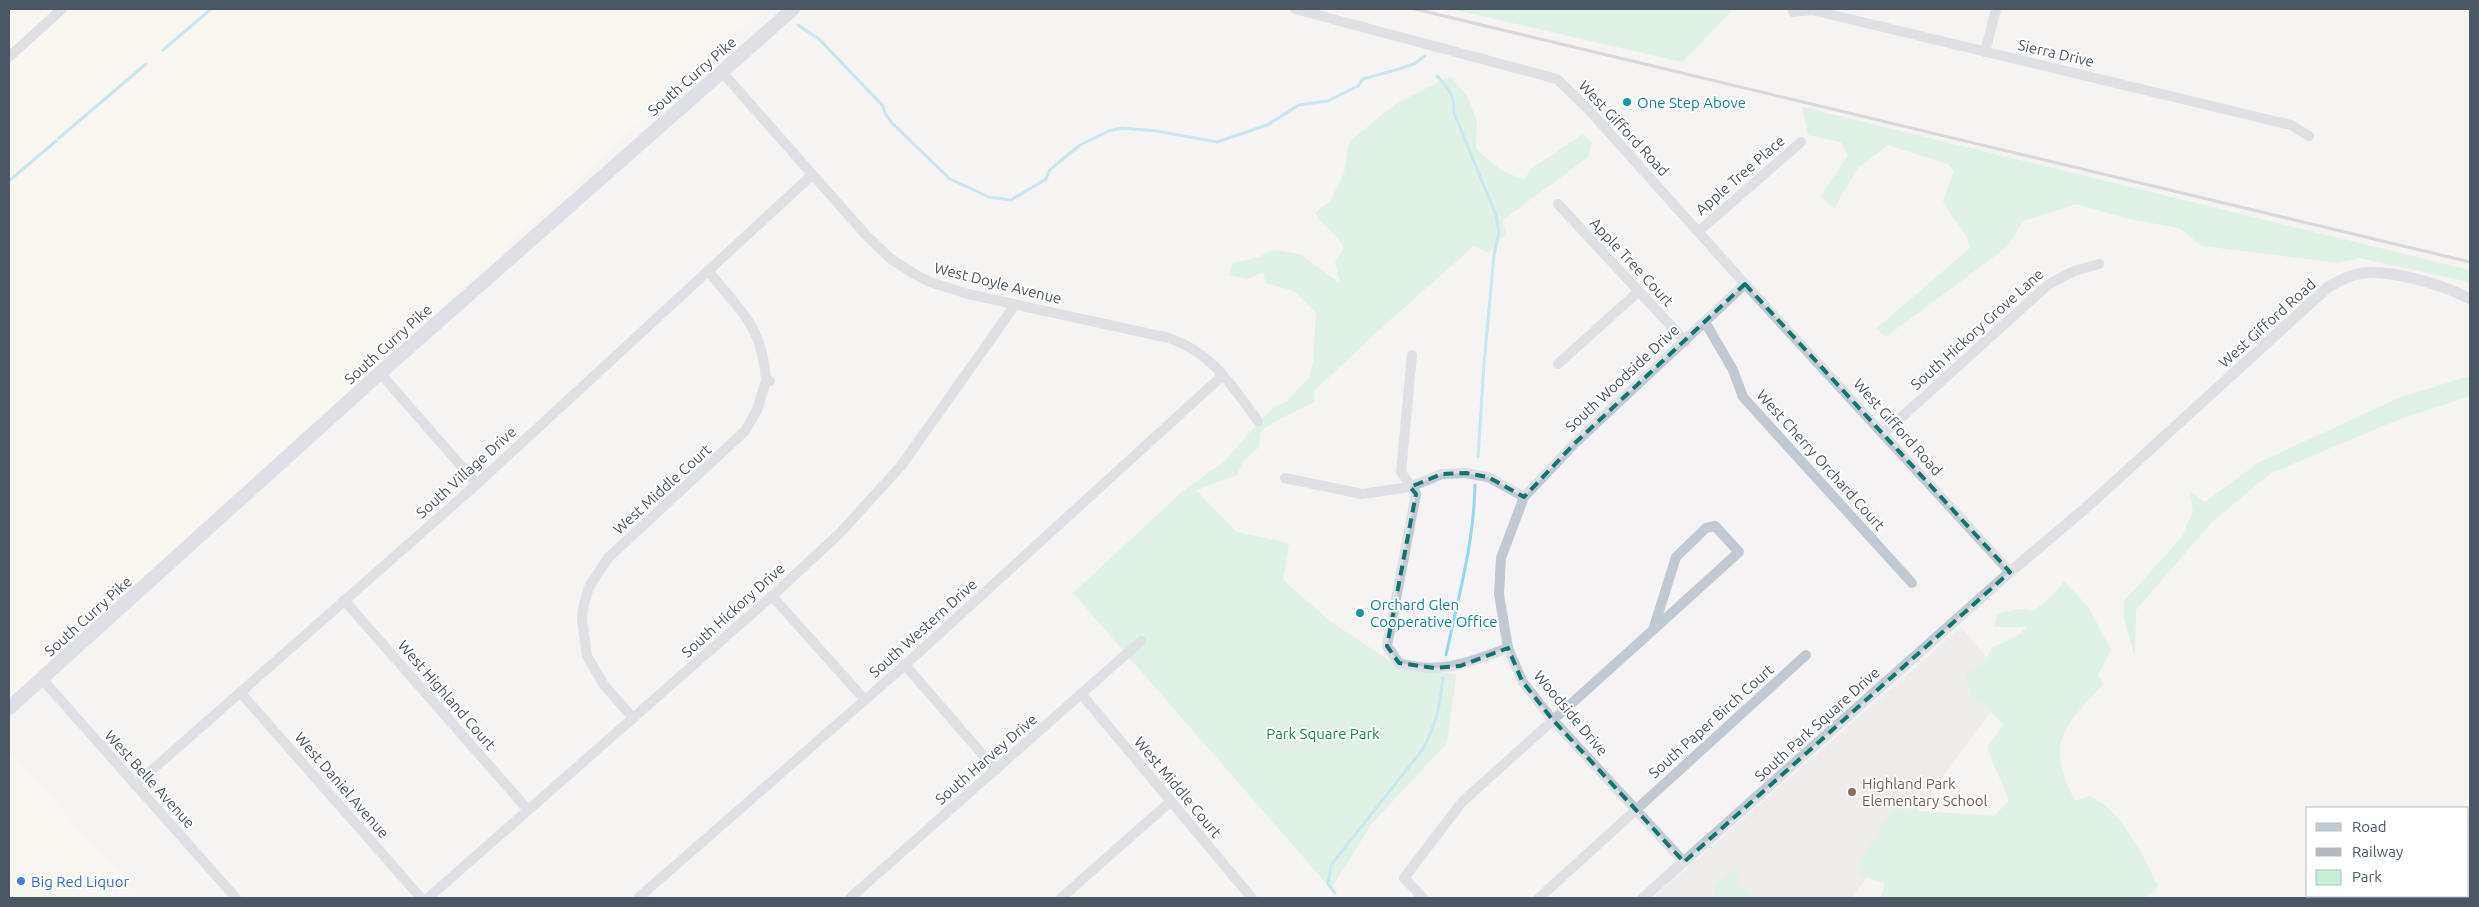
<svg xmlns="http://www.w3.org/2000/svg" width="2479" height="907" viewBox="0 0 2479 907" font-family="Ubuntu,sans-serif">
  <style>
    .commercial { fill: #fdf9ef }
    .education { fill: #e6e4e5 }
    .green { fill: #c3f1d5 }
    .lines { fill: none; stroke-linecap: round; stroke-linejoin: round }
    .stream { stroke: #90daee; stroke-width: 3 }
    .minor { stroke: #c1cad2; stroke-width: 10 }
    .tertiary { stroke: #c1cad2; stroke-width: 11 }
    .secondary { stroke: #c1cbd6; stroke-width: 14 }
    .rail { stroke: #b5b8bd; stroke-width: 3 }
    .marked { fill: none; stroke: #0f766e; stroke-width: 4; stroke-dasharray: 10 6; stroke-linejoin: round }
    .culture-dot { fill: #0f9aa8; stroke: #fff; stroke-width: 2 }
    .education-dot { fill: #8d6e63; stroke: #fff; stroke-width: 2 }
    .shop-dot { fill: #3f7fe0; stroke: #fff; stroke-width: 2 }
    .labels { text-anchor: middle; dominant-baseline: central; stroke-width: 4; stroke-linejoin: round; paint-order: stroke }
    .street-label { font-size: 15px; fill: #4a5661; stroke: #fff }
    .culture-label { font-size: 15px; fill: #0d838f; stroke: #fff; text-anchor: start }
    .park-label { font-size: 15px; fill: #17864f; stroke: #fff }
    .education-label { font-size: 15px; fill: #785e54; stroke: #fff; text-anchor: start }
    .shop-label { font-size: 15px; fill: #366cbe; stroke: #fff; text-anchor: start }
  </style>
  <rect width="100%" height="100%" fill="#f5f3f3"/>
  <g class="commercial">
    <polygon points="9,9 764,9 215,516 9,712"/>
    <polygon points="9,750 141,898 9,898"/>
  </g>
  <polygon class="education" points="1961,627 2010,686 1852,898 1653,898"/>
  <g class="green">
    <polygon points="1451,9 1734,9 1682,62"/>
    <path d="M1450,76L1467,96L1477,120L1476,149L1501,170L1524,180L1531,169L1583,134L1592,142L1588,157L1503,220L1506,234L1488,253L1474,246L1390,320L1314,391L1315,401C1295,412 1279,417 1261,431L1259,447L1244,460L1237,475L1196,490L1237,532L1289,543L1283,580L1331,622L1393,663L1456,675L1447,743L1372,823L1331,889L1073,593L1183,491L1226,460L1254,427L1274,407L1286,402L1309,378L1313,362L1316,313L1294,291L1266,283L1263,272L1247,279L1228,275L1233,263L1259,257L1273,250L1300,254L1340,283L1335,261L1344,248C1336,232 1323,228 1315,213L1330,201L1344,173L1349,142L1394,105Z"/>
    <path d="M1802,107L2470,270V285L2465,281L2359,258L2338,263L2202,246L2179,228L2129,219L2077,204L2023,221L2008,246L1886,337L1876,329L1970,248C1967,229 1951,219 1943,201L1954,171L1948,164L1888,145L1858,168L1834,208L1820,197L1848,155L1841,142L1808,135Z"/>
    <polygon points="2470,376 2470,396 2400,419 2271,473 2212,522 2136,610 2135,658 2124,619 2124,601 2182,537 2193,511 2189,491 2205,502 2258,463 2401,397"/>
    <path d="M2064,581L2089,608L2111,650L2098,675L2103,685C2061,729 2046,743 2075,801L2090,796C2124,813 2141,853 2158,885L2155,891L2143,898H1881L1885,883L1859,875L1861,859L1893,809L1994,816L2009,801C2003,781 1992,767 1988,746L2004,724L1971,695L1965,675L1984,663L1992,648L2017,636L2027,627H1995L1997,613L2021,609L2034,611L2055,593Z"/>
    <polygon points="1736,869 1741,875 1739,884 1754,898 1715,898 1715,886"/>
  </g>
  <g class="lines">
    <g class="stream">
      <polyline points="798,25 819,39 883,106 885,113 892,123 950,179 989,197 1011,200 1046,179 1049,171 1059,162 1080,145 1109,131 1122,128 1156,131 1217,142 1267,125 1299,105 1328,101 1358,86 1363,79 1399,69 1414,64 1425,56"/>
      <polyline points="163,50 211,9"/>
      <path d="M1437,76C1448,87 1455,96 1454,113L1496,215L1499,232L1494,255L1484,364L1478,457"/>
      <polyline points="59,138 146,64"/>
      <polyline points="9,181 56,141"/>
      <path d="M1446,655C1458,599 1474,543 1475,485"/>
      <path d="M1335,893L1328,884L1331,865L1423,749C1436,725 1440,705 1443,678"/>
    </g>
    <g class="minor">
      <polyline points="1295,9 1557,79 1588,109 1745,284 2010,572"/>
      <polyline points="1793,12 1812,10 2291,125 2309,136"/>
      <polyline points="1985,52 1996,9"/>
      <polyline points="9,57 62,9"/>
      <path d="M721,71L865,234L891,259L916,275L930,282L968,294L1169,338C1214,354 1231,385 1258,421"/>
      <polyline points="1558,204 1685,341"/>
      <polyline points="1699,231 1801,142"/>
      <path d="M708,271C740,310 763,327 766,381H770"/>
      <polyline points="1705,322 1733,370 1743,397 1912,583"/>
      <path d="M1412,355L1401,472L1416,494L1387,646L1399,663C1440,675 1471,662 1508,648"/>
      <polyline points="1558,364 1639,291"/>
      <polyline points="380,373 477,484"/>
      <polyline points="1884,433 2049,284 2074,271 2099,264"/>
      <polyline points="1285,478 1362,494 1410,487 1442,474 1466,473 1488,477 1524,497"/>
      <polyline points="772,596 865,700"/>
      <polyline points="344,600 528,810"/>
      <polyline points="905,665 996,770"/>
      <polyline points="42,679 236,898"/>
      <polyline points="240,692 421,898"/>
      <polyline points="1082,695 1252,898"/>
      <polyline points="633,718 604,685 587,656 582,620 583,608 589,587 608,558 745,431 757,410 766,381"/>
      <polyline points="135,785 477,484 812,175"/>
      <polyline points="1684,862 1552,719 1522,681 1508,648 1499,594 1501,558 1524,497 1575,443 1745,284"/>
      <polyline points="428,898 772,596 840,533 901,466 1015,305"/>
      <polyline points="638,898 905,665 1223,375"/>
      <polyline points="850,898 1141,641"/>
      <polyline points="1061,898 1170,802"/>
      <polyline points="1423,898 1404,878 1462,802 1653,630 1676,557 1706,528 1715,526 1739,552 1653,630"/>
      <polyline points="1539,898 1806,655"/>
    </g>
    <path class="tertiary" d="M1643,898L2010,572L2088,506L2327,288C2338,281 2350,275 2363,273C2393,270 2444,285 2470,299"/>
    <polyline class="secondary" points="9,708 380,373 793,9"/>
    <polyline class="rail" points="1415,9 2470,262"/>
  </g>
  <path d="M0 0H2479V907H0ZM1745,284L2010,572L1684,862L1552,719L1522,681L1508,648L1460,666L1434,668L1399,663L1387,646L1416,494L1410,487L1442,474L1466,473L1488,477L1524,497L1575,443Z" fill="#f5f3f3" fill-opacity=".55" fill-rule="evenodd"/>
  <path class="marked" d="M1745,284L2010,572L1684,862L1552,719L1522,681L1508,648L1460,666L1434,668L1399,663L1387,646L1416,494L1410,487L1442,474L1466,473L1488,477L1524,497L1575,443Z"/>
  <g class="culture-dot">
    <circle cx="1627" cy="102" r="5"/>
    <circle cx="1360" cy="613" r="5"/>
  </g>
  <circle class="education-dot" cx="1852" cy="792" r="5"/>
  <circle class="shop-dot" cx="21" cy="881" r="5"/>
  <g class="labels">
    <g class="street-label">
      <text transform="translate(2056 53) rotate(13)">Sierra Drive</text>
      <text transform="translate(692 76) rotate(-41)">South Curry Pike</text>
      <text transform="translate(1624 128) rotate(47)">West Gifford Road</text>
      <text transform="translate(1740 175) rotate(-41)">Apple Tree Place</text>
      <text transform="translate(1632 262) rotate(47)">Apple Tree Court</text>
      <text transform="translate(998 283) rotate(14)">West Doyle Avenue</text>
      <text transform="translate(2267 323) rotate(-42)">West Gifford Road</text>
      <text transform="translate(1977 329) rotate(-42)">South Hickory Grove Lane</text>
      <text transform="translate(388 344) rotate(-42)">South Curry Pike</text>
      <text transform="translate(1622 378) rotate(-43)">South Woodside Drive</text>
      <text transform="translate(1898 427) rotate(48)">West Gifford Road</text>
      <text transform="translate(1821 460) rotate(48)">West Cherry Orchard Court</text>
      <text transform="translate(466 472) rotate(-42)">South Village Drive</text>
      <text transform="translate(662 489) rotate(-42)">West Middle Court</text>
      <text transform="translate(733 610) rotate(-42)">South Hickory Drive</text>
      <text transform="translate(88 616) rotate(-42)">South Curry Pike</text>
      <text transform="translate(923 628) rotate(-42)">South Western Drive</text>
      <text transform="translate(447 695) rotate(49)">West Highland Court</text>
      <text transform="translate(1571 713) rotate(50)">Woodside Drive</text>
      <text transform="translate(1711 721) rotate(-42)">South Paper Birch Court</text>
      <text transform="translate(1817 724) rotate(-42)">South Park Square Drive</text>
      <text transform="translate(986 759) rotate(-41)">South Harvey Drive</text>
      <text transform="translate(150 779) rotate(48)">West Belle Avenue</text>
      <text transform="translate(342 785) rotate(49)">West Daniel Avenue</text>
      <text transform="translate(1178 787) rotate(50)">West Middle Court</text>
    </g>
    <g class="culture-label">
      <text x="1637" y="102">One Step Above</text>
      <text x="1370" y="604">Orchard Glen<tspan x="1370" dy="17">Cooperative Office</tspan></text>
    </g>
    <g class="park-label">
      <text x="1323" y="733">Park Square Park</text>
    </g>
    <g class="education-label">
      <text x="1862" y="783">Highland Park<tspan x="1862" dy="17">Elementary School</tspan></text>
    </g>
    <g class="shop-label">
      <text x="31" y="881">Big Red Liquor</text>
    </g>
  </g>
  <rect width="2479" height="907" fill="none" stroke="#4a5661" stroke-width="20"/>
  <rect x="2306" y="807" width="162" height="90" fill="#ffffff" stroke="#b7bbc0"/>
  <rect x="2316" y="823" width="25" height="8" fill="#c1cbd6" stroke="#b7bbc0"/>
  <text x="2352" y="832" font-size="15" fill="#4a5661">Road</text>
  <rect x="2316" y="848" width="25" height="8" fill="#b5b8bd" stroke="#b7bbc0"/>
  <text x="2352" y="857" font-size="15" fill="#4a5661">Railway</text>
  <rect x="2316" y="870" width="25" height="15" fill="#c3f1d5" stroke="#b7bbc0"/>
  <text x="2352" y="882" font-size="15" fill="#4a5661">Park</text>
</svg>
